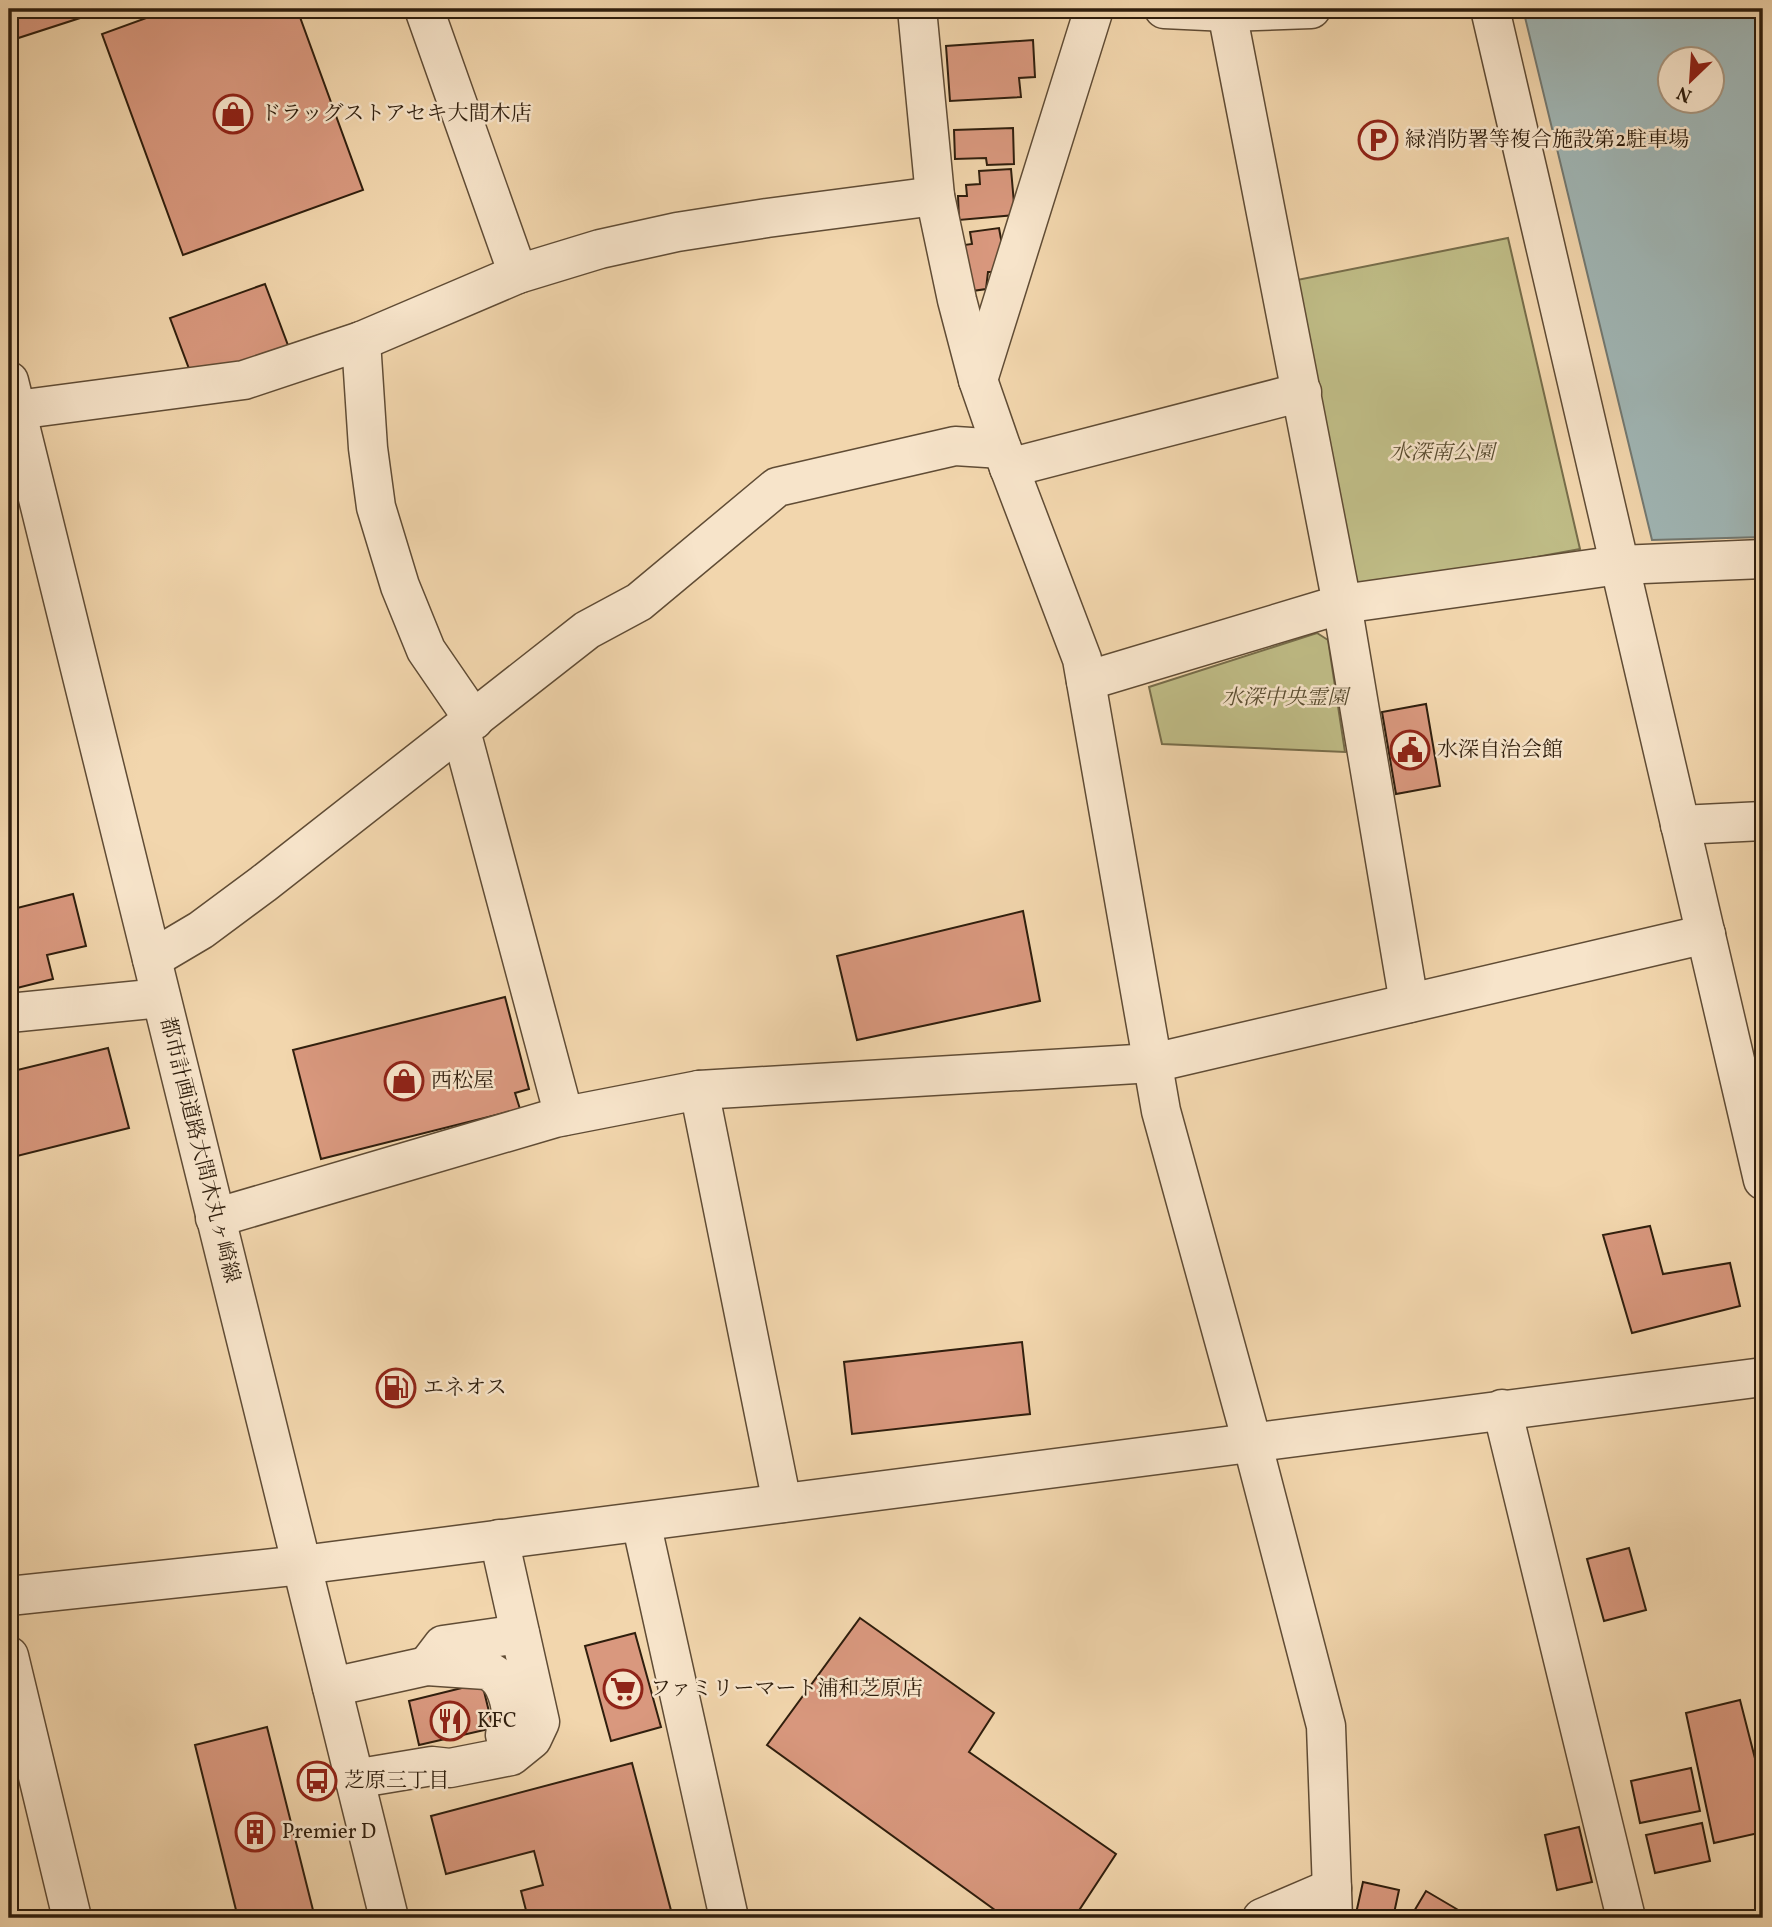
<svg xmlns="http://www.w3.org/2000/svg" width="1772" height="1927" viewBox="0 0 1772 1927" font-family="Vollkorn,'Noto Serif JP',serif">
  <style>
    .green { fill: #bfbc86; stroke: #776d4a; stroke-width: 2 }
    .water { fill: #a0b6b5; stroke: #737972; stroke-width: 2; fill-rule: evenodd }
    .building { fill: #d9987e; stroke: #2f1e0d; stroke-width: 2 }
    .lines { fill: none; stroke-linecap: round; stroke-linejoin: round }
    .minor-casing { stroke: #604c35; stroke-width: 41 }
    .minor { stroke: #f7e4ca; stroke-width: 38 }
    .labels { text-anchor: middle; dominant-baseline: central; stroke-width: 5; stroke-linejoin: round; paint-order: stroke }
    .poi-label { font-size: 21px; fill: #2f1e0d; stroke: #f7e4ca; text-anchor: start }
    .park-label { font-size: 21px; font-style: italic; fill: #5a4d31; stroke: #f7e4ca }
    .street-label { font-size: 21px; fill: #2f1e0d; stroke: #f7e4ca }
  </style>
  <rect width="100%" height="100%" fill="#f2d6ad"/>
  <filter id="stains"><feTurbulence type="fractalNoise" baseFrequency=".00286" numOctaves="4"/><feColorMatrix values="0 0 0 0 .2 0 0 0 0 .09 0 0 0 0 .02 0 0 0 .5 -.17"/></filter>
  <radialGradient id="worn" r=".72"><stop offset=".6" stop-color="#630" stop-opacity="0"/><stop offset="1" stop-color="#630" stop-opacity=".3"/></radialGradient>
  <g class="green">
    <polygon points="1508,238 1580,549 1361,589 1351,580 1297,280"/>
    <polygon points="1317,633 1328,640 1345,752 1162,744 1149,687"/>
  </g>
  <path class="water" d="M1523,9H1754L1763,53V537L1652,540ZM1670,60H1712V102H1670Z"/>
  <g class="building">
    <polygon points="9,9 77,9 80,18 9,41"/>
    <polygon points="171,9 297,9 363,190 183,255 102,34"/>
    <polygon points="1033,40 1035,77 1019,78 1021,97 950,101 946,46"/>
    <polygon points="1013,128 1014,164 987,165 986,158 955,159 954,130"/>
    <polygon points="1011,169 1015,215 959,220 958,196 967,196 966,185 980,184 979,171"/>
    <polygon points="999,228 1003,250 993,272 988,272 986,289 972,291 964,245 972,244 970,232"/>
    <polygon points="265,284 289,348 194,382 170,318"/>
    <polygon points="1426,704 1440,786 1396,794 1382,712"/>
    <polygon points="73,894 86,946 47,955 53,979 9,990 9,910"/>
    <polygon points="1023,911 1040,1001 857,1040 837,956"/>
    <polygon points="505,997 529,1089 515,1093 520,1109 321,1159 293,1050"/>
    <polygon points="108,1048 129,1128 9,1158 9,1072"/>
    <polygon points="1650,1226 1663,1274 1730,1263 1740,1306 1632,1333 1603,1235"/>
    <polygon points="1022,1342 1030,1414 852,1434 844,1362"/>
    <polygon points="1629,1548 1646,1610 1604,1621 1587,1559"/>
    <polygon points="860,1618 994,1713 969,1752 1116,1854 1074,1918 1006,1918 767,1745"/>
    <polygon points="635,1633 661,1727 611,1741 585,1646"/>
    <polygon points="482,1683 493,1728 419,1745 409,1701"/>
    <polygon points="1740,1700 1760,1778 1763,1777 1763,1832 1714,1843 1686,1713"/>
    <polygon points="267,1727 315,1918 238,1918 195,1745"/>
    <polygon points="632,1763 673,1918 528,1918 521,1891 543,1885 534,1851 446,1874 431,1816"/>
    <polygon points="1691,1768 1700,1811 1640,1823 1631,1781"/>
    <polygon points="1702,1823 1710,1861 1655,1873 1646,1835"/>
    <polygon points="1579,1827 1592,1882 1557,1890 1545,1835"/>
    <polygon points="1363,1882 1399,1890 1393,1918 1355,1918"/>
    <polygon points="1426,1891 1460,1911 1456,1918 1410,1918"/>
  </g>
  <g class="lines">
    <defs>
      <g id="minor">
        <polyline points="424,9 518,274"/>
        <polyline points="917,9 935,196 957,300 978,380 1002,449 1082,659 1161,1111 1252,1442 1326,1726 1333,1918"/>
        <polyline points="1164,9 1227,12 1311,9"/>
        <polyline points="1490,9 1763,1180"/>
        <polyline points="1227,12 1342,604 1409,1003"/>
        <polyline points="361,341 368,448 376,507 400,586 426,650 474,720"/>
        <polyline points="978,380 1094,9"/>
        <polyline points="9,381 389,1918"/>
        <polyline points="9,411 244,380 361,341 518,274 600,249 677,232 767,218 935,196"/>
        <polyline points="1009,468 1302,392"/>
        <polyline points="1086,681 1342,604 1619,565 1763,559"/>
        <polyline points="461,731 564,1116"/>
        <polyline points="1680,825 1763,821"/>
        <polyline points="152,959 201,930 263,884 587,630 639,602 777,487 955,446 1002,449"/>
        <polyline points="9,1013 161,998"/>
        <polyline points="699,1090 782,1503"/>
        <polyline points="215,1218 555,1118 699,1090 1153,1063 1706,934"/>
        <polyline points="1502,1409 1626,1918"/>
        <polyline points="641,1522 729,1918"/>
        <polyline points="9,1596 302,1565 1763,1377"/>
        <polyline points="9,1656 72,1918"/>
        <polyline points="427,1666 443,1645 520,1634"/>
        <path d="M332,1687L427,1666L486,1670C507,1677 512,1706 512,1726L505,1735"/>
        <polyline points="354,1779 432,1766 450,1768 511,1756 532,1739 540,1722 499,1539"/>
        <polyline points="1262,1918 1332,1888"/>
      </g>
    </defs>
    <use href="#minor" class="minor-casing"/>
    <use href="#minor" class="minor"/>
  </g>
  <defs>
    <symbol id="shop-ring" viewBox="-11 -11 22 22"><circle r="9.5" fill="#f7e4ca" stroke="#8f2418" stroke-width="1.5"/><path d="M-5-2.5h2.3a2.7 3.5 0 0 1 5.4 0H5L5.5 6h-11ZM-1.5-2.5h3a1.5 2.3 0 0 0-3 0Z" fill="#8f2418"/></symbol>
    <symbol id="parking-ring" viewBox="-11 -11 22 22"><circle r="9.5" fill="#f7e4ca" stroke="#8f2418" stroke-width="1.5"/><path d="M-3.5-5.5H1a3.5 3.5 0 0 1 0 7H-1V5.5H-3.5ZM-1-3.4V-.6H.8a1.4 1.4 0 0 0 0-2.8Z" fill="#8f2418"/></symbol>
    <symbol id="civic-ring" viewBox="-11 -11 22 22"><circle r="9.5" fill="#f7e4ca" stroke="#8f2418" stroke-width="1.5"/><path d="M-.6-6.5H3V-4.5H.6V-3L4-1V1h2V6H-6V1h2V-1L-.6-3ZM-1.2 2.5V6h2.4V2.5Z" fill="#8f2418"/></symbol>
    <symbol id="fuel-ring" viewBox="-11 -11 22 22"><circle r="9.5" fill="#f7e4ca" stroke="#8f2418" stroke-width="1.5"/><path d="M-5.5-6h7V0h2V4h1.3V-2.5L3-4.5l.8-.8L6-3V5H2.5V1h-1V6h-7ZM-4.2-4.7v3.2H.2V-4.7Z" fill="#8f2418"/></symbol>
    <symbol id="supermarket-ring" viewBox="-11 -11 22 22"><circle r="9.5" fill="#f7e4ca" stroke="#8f2418" stroke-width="1.5"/><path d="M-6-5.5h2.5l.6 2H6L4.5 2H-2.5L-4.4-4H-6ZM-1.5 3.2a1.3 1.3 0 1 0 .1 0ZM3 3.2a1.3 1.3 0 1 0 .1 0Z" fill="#8f2418"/></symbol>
    <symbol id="restaurant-ring" viewBox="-11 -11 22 22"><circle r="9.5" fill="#f7e4ca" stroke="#8f2418" stroke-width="1.5"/><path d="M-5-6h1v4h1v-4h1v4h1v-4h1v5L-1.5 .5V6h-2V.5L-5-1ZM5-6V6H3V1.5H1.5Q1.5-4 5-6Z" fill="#8f2418"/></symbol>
    <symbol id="bus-ring" viewBox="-11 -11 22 22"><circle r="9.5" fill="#f7e4ca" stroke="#8f2418" stroke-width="1.5"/><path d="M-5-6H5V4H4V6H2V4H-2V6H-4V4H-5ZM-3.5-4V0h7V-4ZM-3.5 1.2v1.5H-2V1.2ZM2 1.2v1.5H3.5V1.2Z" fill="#8f2418"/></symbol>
    <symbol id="building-ring" viewBox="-11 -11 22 22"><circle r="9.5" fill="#f7e4ca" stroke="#8f2418" stroke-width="1.5"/><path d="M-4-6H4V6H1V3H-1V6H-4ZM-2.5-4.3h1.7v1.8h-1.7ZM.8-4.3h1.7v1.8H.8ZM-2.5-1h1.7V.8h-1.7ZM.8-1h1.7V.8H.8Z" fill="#8f2418"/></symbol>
  </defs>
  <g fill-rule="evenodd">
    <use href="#shop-ring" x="211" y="92" width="44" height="44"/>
    <use href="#parking-ring" x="1356" y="118" width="44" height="44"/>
    <use href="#civic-ring" x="1388" y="728" width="44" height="44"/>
    <use href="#shop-ring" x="382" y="1059" width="44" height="44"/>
    <use href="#fuel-ring" x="374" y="1366" width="44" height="44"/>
    <use href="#supermarket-ring" x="601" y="1667" width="44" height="44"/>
    <use href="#restaurant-ring" x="428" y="1699" width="44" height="44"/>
    <use href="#bus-ring" x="295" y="1759" width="44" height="44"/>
    <use href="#building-ring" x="233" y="1810" width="44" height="44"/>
  </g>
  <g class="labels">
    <g class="poi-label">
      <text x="260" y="114">ドラッグストアセキ大間木店</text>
      <text x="1405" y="140">緑消防署等複合施設第2駐車場</text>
      <text x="1437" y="750">水深自治会館</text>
      <text x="431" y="1081">西松屋</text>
      <text x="423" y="1388">エネオス</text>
      <text x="650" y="1689">ファミリーマート浦和芝原店</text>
      <text x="477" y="1721">KFC</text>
      <text x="344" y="1781">芝原三丁目</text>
      <text x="282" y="1832">Premier D</text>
    </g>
    <g class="park-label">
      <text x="1442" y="453">水深南公園</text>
      <text x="1285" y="698">水深中央霊園</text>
    </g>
    <g class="street-label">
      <text transform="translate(199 1150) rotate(76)">都市計画道路大間木丸ヶ崎線</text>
    </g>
  </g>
  <rect width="1772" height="1927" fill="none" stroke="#f2d6ad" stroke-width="35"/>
  <rect x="10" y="10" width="1751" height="1906" fill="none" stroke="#2f1e0d" stroke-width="3.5"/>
  <rect x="18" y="18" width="1737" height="1892" fill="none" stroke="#2f1e0d" stroke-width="2"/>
  <g transform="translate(1691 80) rotate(205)"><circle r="33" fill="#f7e4ca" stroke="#a7957e" stroke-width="2"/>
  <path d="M0-5L12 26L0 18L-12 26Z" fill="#8f2418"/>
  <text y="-10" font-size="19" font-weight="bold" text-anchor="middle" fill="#2f1e0d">N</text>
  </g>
  <rect width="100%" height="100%" filter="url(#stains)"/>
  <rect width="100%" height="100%" fill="url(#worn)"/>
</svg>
